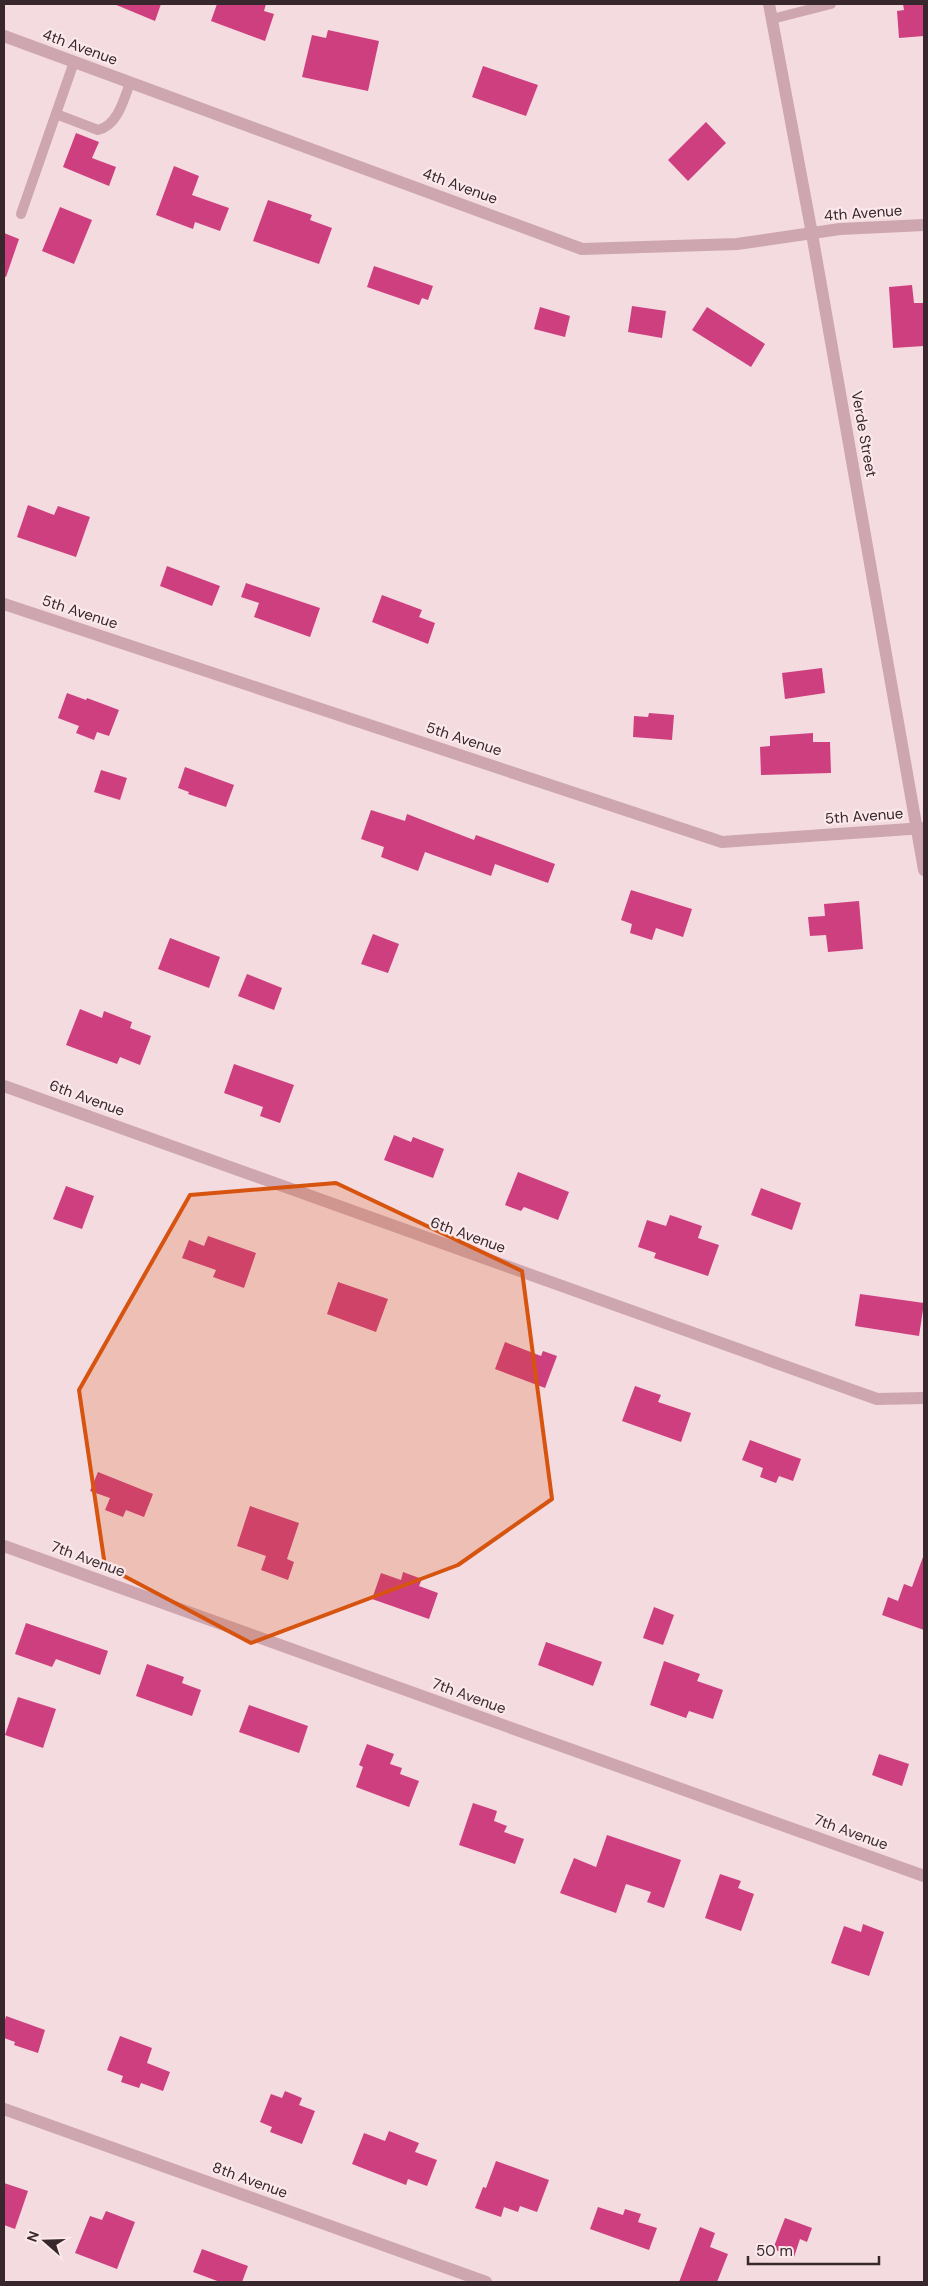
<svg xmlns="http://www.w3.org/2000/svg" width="928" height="2286" viewBox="0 0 928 2286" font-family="'DM Sans',sans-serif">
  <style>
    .building { fill: #ce3f7f }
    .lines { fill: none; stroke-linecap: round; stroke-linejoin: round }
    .service { stroke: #cda6af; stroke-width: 10 }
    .minor { stroke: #cda6af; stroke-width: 12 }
    .tertiary { stroke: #cda6af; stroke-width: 12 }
    .marked { fill: #d6540f; fill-opacity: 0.2; stroke: #d6540f; stroke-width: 4; stroke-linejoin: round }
    .labels { text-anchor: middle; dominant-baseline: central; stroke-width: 4.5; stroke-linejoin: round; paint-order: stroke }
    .street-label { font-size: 15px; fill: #38282e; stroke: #fbe8eb }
  </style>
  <rect width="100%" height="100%" fill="#f4dbdf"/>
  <g class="building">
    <polygon points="114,4 161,4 155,21"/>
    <polygon points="217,4 266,4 264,11 274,14 265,41 211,21"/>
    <polygon points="903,4 924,4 924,36 899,38 897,11 904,10"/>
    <polygon points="328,30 379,41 368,91 302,77 312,35 326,38"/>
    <polygon points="483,66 538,85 526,116 472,97"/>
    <polygon points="706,122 726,143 688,181 668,160"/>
    <polygon points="76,133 99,142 92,158 116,167 109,186 63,167"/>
    <polygon points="174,166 199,176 192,195 229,208 220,231 195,222 193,229 156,215"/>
    <polygon points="268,200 312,215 310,220 332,228 319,264 253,241"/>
    <polygon points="60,207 92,220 74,264 42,251"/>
    <polygon points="4,233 19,239 6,277 4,276"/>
    <polygon points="374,266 433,286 428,300 422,298 419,305 367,287"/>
    <polygon points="912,285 914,303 924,303 924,346 893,348 889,287"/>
    <polygon points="632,306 666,311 662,338 628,332"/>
    <polygon points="540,307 570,316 565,337 534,329"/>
    <polygon points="707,307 765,344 751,367 692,330"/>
    <polygon points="28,505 54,515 58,506 90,517 76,557 17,537"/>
    <polygon points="167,566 220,586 212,606 160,586"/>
    <polygon points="246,583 320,608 310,637 254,617 259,603 241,597"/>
    <polygon points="382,595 422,610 419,617 435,623 428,644 372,622"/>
    <polygon points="822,668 825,693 785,699 782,673"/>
    <polygon points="67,693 86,700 87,698 119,710 109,736 97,732 94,740 76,733 79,726 58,718"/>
    <polygon points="649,713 674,715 672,740 633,737 634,716 648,717"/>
    <polygon points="813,733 813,742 830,742 831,773 761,775 760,747 770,746 770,736"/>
    <polygon points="185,767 234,785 226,807 188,794 189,792 178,788"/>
    <polygon points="101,770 127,778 120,800 94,792"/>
    <polygon points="371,810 405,821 407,814 474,840 476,835 555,864 548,883 495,864 491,876 425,852 418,871 381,857 384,847 361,839"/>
    <polygon points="631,890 692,909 683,937 656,928 652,940 630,933 632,924 621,920"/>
    <polygon points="859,901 863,949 828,952 826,935 810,936 808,917 825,916 824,904"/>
    <polygon points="373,934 399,944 388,973 361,964"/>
    <polygon points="170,938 220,957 209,988 158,969"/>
    <polygon points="247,974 282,988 274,1010 238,996"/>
    <polygon points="80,1009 102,1018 104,1011 132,1022 130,1028 151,1036 140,1065 120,1057 117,1064 66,1045"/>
    <polygon points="234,1064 294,1085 280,1123 260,1116 263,1107 224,1093"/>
    <polygon points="394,1135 411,1142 413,1137 444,1149 433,1178 384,1160"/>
    <polygon points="518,1172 569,1192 558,1220 524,1207 521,1211 505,1205"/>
    <polygon points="66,1186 94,1196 82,1229 53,1219"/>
    <polygon points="761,1188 801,1203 792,1230 751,1215"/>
    <polygon points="670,1215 702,1226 698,1238 719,1245 708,1276 654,1258 656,1253 638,1247 647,1220 666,1226"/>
    <polygon points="208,1236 256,1253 244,1288 213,1277 216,1270 182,1258 189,1240 204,1246"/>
    <polygon points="338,1282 388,1299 376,1332 327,1314"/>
    <polygon points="860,1294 924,1303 919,1336 855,1326"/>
    <polygon points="505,1342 541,1356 543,1351 557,1356 545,1388 495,1369"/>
    <polygon points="635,1386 661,1395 658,1402 691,1413 681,1442 622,1421"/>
    <polygon points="750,1440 801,1459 793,1481 779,1476 776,1483 760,1477 763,1468 742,1460"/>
    <polygon points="98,1472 153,1494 144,1517 126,1510 123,1517 105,1510 110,1498 90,1491"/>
    <polygon points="250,1506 299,1523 287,1559 294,1562 288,1580 261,1570 266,1556 237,1546"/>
    <polygon points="923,1557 924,1557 924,1630 882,1615 888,1597 898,1601 904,1584 912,1587"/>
    <polygon points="403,1572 422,1579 419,1586 438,1593 429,1619 372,1599 381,1573 401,1580"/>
    <polygon points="654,1607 674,1615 663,1645 643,1638"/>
    <polygon points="26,1623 108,1651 100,1675 56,1659 52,1667 15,1654"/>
    <polygon points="546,1642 602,1662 593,1686 538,1665"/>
    <polygon points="664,1661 700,1674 697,1681 723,1690 713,1719 689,1711 686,1718 650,1705"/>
    <polygon points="147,1664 184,1677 182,1683 201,1690 192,1716 136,1696"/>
    <polygon points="18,1697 56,1709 43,1748 5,1735"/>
    <polygon points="249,1705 308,1726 299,1753 239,1732"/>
    <polygon points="367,1744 394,1754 390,1764 402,1768 400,1774 419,1781 409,1807 356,1787 363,1767 359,1765"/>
    <polygon points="879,1754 909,1764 902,1786 872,1775"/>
    <polygon points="473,1803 497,1811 494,1821 507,1826 504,1832 524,1839 515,1864 459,1845"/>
    <polygon points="607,1835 681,1860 664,1908 647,1902 651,1892 626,1884 616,1913 560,1893 574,1858 596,1867"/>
    <polygon points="720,1874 741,1881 738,1888 754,1894 741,1931 705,1918"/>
    <polygon points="863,1924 884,1932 869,1976 831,1963 844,1926 861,1932"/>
    <polygon points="6,2016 45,2030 38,2053 14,2045 15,2042 4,2038 4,2024"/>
    <polygon points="120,2036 152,2048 147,2063 170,2072 163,2091 141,2083 139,2088 121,2082 123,2076 107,2070"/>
    <polygon points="285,2091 302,2098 299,2105 315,2111 302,2144 270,2132 272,2127 260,2122 271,2094 282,2098"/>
    <polygon points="389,2131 419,2143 415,2152 437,2160 427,2186 408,2179 406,2185 352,2164 364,2133 385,2141"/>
    <polygon points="496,2161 549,2180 537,2212 520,2206 518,2212 504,2207 501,2217 475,2208 483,2187 486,2188"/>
    <polygon points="4,2183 28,2191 15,2229 4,2225"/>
    <polygon points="598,2207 623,2215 625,2209 641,2214 638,2222 657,2228 649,2250 590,2229"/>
    <polygon points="106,2211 135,2222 117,2269 75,2253 90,2216 102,2220"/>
    <polygon points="785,2218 812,2228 807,2242 800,2239 794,2257 773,2249"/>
    <polygon points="700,2227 715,2233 710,2247 728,2254 717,2282 679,2282"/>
    <polygon points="202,2249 248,2266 242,2282 220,2282 193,2272"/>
  </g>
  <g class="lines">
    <g class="service">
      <polyline points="772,19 831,4"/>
      <path d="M56,114L98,130C118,125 124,99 130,83"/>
      <polyline points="21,214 74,62"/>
    </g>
    <g class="minor">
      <polyline points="769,4 812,234 924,870"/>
      <polyline points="4,36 582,249 737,244 840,229 924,225"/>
      <polyline points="4,604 722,842 924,828"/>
      <polyline points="4,1086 877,1399 924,1398"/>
      <polyline points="4,2109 486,2282"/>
    </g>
    <polyline class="tertiary" points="4,1546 924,1876"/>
  </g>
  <path class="marked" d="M336,1183L522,1271L552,1499L458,1565L251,1643L105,1566L79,1390L190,1195Z"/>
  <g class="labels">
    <g class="street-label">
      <text transform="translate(80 47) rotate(20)">4th Avenue</text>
      <text transform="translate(460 186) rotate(20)">4th Avenue</text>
      <text transform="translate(863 213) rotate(-4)">4th Avenue</text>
      <text transform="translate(864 434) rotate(80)">Verde Street</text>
      <text transform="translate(80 612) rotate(18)">5th Avenue</text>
      <text transform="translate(464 739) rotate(18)">5th Avenue</text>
      <text transform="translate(864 816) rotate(-4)">5th Avenue</text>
      <text transform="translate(87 1098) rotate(20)">6th Avenue</text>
      <text transform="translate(468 1235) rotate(20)">6th Avenue</text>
      <text transform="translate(88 1559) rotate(20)">7th Avenue</text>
      <text transform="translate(469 1696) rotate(20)">7th Avenue</text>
      <text transform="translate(851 1832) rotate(20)">7th Avenue</text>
      <text transform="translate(250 2180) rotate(20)">8th Avenue</text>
    </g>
  </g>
  <rect width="928" height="2286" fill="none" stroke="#38282e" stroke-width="10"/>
  <g transform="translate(45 2241) rotate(290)" stroke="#fbe8eb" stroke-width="4" paint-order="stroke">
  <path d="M0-4L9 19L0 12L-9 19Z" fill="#38282e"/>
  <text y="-8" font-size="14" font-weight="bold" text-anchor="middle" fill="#38282e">N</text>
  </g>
  <path d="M748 2256v8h131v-8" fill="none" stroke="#38282e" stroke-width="2.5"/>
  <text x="756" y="2256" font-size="15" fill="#38282e" stroke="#fbe8eb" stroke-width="4" paint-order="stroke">50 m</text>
</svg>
